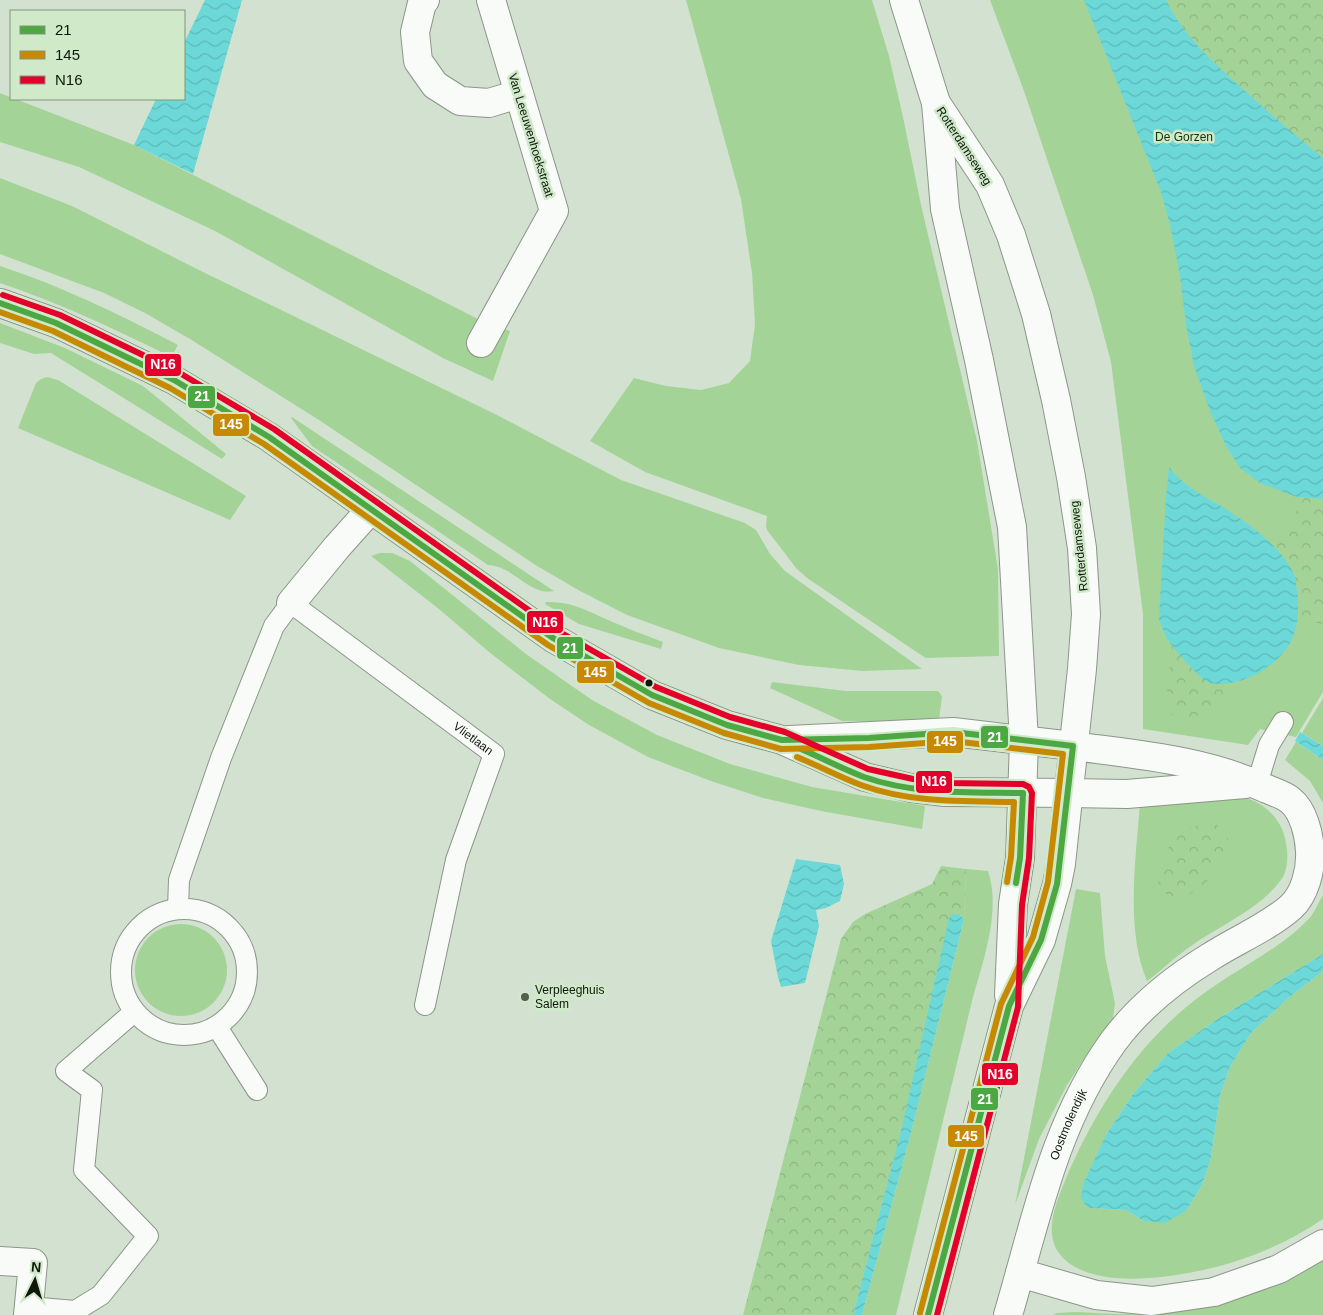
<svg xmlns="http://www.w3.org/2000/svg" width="1323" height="1315" viewBox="0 0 1323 1315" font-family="Arial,sans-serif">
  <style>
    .green { fill: #a4d398 }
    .forest { fill: url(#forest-crowns) }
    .water { fill: url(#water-waves) }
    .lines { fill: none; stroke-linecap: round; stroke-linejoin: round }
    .service-casing { stroke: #8b9688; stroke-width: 22 }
    .minor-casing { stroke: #8b9688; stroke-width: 30 }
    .tertiary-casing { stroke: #8b9688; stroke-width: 30 }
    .secondary-casing { stroke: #8b9688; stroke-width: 30 }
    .service { stroke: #f8fbf8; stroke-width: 20 }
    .minor { stroke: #f8fbf8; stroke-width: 28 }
    .tertiary { stroke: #f8fbf8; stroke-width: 28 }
    .secondary { stroke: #f8fbf8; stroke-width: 28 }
    .bus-1-casing { stroke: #cfe9c9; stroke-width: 10 }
    .bus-2-casing { stroke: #cfe9c9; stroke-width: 10 }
    .bus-3-casing { stroke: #cfe9c9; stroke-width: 10 }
    .bus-1 { stroke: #4da743; stroke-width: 6 }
    .bus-2 { stroke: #c88902; stroke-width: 6 }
    .bus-3 { stroke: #e4002b; stroke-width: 6 }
    .bus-dot { fill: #0e170c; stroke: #cfe9c9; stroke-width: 2 }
    .poi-dot { fill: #535e51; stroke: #cfe9c9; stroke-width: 2 }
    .labels { text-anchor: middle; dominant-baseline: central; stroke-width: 5; stroke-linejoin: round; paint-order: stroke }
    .street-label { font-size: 12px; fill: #0e170c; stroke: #cfe9c9 }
    .park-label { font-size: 12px; fill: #15330d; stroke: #cfe9c9 }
    .poi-label { font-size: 12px; fill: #0e170c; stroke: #cfe9c9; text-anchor: start }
    .line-badge { stroke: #cfe9c9; stroke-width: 2 }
    .badge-label { font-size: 14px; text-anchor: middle; font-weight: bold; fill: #fff }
  </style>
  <defs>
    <pattern id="forest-crowns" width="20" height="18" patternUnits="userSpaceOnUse" patternTransform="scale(1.25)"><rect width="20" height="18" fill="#a4d398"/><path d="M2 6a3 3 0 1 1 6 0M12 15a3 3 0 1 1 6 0" fill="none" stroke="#8cb482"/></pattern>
    <pattern id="water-waves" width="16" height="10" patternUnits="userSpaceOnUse" patternTransform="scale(1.25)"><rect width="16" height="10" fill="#6cd9d8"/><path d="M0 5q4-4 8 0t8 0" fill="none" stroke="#5cbab8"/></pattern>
  </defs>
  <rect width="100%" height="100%" fill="#d3e2d0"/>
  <g class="green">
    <polygon points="686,0 872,0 889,56 903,117 921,205 977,441 998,569 999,656 926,658 921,655 807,578 796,568 767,530 766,526 767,516 645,472 590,441 634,378 666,386 701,390 729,383 750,361 755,324 752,273 741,199"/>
    <polygon points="990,0 1323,0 1323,692 1296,737 1260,729 1248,745 1143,729 1143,614 1111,362 1093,295 1024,91"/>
    <polygon points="0,93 134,145 482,321 510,331 493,381 443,358 215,231 79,167 0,142"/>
    <polygon points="0,178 72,206 201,271 495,414 621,480 745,523 756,530 770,554 785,571 922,669 863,671 799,665 719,648 627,615 580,591 537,566 319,420 190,339 145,313 104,293 0,254"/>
    <path d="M0,266C62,286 120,315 178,345L171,357C115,329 59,303 0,283Z"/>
    <polygon points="0,323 65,348 143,386 226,454 222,459 51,353 34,354 0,343"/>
    <polygon points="47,377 58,380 246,496 230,520 18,428 36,383 41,379"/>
    <path d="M292,417L554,591C531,597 514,566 488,565L312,446L291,418Z"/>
    <polygon points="380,553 392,553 410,561 526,654 592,700 657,735 730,764 812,787 925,806 922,829 821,811 763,798 711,781 648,757 589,725 550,699 489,652 439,609 371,556"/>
    <path d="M546,602C571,601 586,610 608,620C626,628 645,635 663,642L661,649L579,624L545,604Z"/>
    <polygon points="772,682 846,691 938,691 942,696 939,720 911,722 842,721 770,688"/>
    <polygon points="1323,698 1323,746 1302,733"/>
    <polygon points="1296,742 1323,760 1323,803 1310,781 1285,760"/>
    <path d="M1222,796C1231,797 1241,796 1249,799C1262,803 1274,814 1280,825C1288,839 1291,867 1281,880C1256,913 1214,927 1183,952C1170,961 1160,972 1147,981C1125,929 1136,858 1140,803Z"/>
    <path d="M966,869L988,871C1001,909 984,959 973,997L896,1315H862L911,1133L964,919Z"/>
    <polygon points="1076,889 1100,893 1105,956 1115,1003 1113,1018 1087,1054 1067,1085 1039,1139 1015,1205"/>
    <path d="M1323,895V954L1219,1018L1168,1053L1133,1094L1107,1133L1088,1208L1126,1210L1144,1221L1186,1211L1202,1185L1211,1158L1220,1095L1230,1067L1251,1033L1286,1000L1323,971V1219C1279,1249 1229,1267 1176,1275C1143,1280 1089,1284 1063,1258C1042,1237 1055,1205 1065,1181C1093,1114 1133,1050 1190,1004C1217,982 1247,966 1275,947C1288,938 1302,927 1312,915C1316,909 1319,901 1323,895Z"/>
    <circle cx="181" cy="970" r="46"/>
    <polygon points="1323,1261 1323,1315 1053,1315 1057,1313 1076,1312 1116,1314 1148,1313 1227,1300 1268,1289 1300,1274"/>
  </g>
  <g class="forest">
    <path d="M1166,0H1323V158C1295,135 1267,112 1241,87C1212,61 1184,36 1166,0Z"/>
    <polygon points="1304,498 1323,499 1323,624 1297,619 1298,600 1276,548"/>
    <polygon points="1172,645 1181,657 1224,684 1232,682 1229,696 1213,712 1188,718 1172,715 1167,692"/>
    <path d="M1215,823L1227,834L1229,848L1209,880L1184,899L1172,900C1166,894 1158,886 1157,877C1157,872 1161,863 1163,858C1176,832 1187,826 1215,823Z"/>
    <polygon points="941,866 966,869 964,919 960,915 853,1315 743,1315 841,939 853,922 865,914 932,884"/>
  </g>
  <g class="water">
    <polygon points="205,0 242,0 193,174 134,145 156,99 184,99 184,43"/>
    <path d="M1084,0H1166C1184,37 1214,63 1244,90C1269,113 1296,136 1323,158V499L1297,497L1260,483L1240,468L1226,446L1210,411L1194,366L1186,325L1180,276L1171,229L1161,192Z"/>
    <path d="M1169,467C1183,486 1202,495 1221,506C1248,523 1277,543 1293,572C1296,577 1296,584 1297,590C1299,606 1299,624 1292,639C1280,666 1240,689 1210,683C1201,681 1171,646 1166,637C1163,631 1161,624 1159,619L1166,496Z"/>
    <polygon points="1300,732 1323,746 1323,760 1295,741"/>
    <polygon points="796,859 840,865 844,884 840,901 826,908 816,910 819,926 805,983 781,987 778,977 771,941"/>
    <polygon points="953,914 960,915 964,919 911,1133 862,1315 853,1315 901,1131 949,918"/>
    <polygon points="1323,954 1323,971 1286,1000 1251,1033 1230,1067 1220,1095 1211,1158 1202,1185 1186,1211 1165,1223 1144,1221 1126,1210 1088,1208 1081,1199 1083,1184 1107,1133 1133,1094 1168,1053 1219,1018"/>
  </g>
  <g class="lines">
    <defs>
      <g id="service">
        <polyline points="1257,784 1269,745 1283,722"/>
        <path id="s1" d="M178,909L179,880L221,758L274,626L291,603L494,754L456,860L425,1005"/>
        <circle cx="184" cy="972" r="63"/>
        <polyline points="217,1027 257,1090"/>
        <polyline points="29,1307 75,1311 101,1295 148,1236 84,1170 92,1090 66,1071 134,1012"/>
      </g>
      <g id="minor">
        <polyline points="425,0 422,3 415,32 418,61 435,85 460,101 489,103 519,94"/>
        <polyline points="481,343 554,211 491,0"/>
        <polyline points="291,603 337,547 371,509"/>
        <polyline points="1068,793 1127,794 1245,784"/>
        <polyline points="0,1261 33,1263 28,1315"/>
        <polyline points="1020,1273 1096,1295 1152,1301 1214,1292 1279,1269 1323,1244"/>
        <path id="s2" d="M1008,1315C1036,1220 1054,1124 1113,1042C1138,1008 1174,979 1210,957C1236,940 1267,928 1291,907C1305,894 1311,870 1310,851C1309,835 1304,811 1290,800C1284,795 1274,792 1267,789C1206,760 1139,755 1073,746"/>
      </g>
      <g id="tertiary">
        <polyline points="0,303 56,323 174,380 269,437 553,638 652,695 727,725 782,740 865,777 911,788 945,792 1068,793"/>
        <polyline points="789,740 953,732 1073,746"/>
      </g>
      <g id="secondary">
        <polyline points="904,0 936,103 945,209 979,360 1012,527 1024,741 1020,858 1013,904 1009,995"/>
        <polyline points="928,1315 1009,1006 1041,940 1057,884 1061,864 1082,669 1086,614 1082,548 1071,477 1056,400 1036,314 1011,235 990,185 936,103"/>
      </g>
    </defs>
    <use href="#service" class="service-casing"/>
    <use href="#minor" class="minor-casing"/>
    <use href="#tertiary" class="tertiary-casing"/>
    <use href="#secondary" class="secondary-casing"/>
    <use href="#service" class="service"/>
    <use href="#minor" class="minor"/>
    <use href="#tertiary" class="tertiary"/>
    <use href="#secondary" class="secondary"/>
    <defs>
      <g id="bus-1">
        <polyline points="0,303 56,323 174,380 269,437 553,638 652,695 727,725 782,740 869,738 953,732 1073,746 1057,884 1041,940 1009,1006 928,1315"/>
        <path d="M801,749C822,758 843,769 864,777C915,795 970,792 1023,793L1020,858L1016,883"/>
      </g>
      <g id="bus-2">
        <polyline points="0,312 53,331 170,388 264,444 548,645 649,703 724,733 781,749 869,747 953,741 1063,754 1048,882 1033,937 1001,1004 920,1313"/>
        <path d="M797,757C819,766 840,777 861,785C910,803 963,801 1014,802L1011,857L1007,882"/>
      </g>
      <polyline id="bus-3" points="3,295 60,315 178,372 274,429 558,631 656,687 730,717 785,732 868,769 913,779 946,783 1023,784 1029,787 1032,793 1029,858 1022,905 1018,1007 937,1315"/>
    </defs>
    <use href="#bus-1" class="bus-1-casing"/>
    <use href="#bus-2" class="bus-2-casing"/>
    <use href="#bus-3" class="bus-3-casing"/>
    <use href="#bus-1" class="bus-1"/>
    <use href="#bus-2" class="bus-2"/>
    <use href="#bus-3" class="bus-3"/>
  </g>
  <circle class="bus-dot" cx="649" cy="683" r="4.5"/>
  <circle class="poi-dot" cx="525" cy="997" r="5"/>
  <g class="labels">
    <g class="street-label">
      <text transform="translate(531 135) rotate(73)">Van Leeuwenhoekstraat</text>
      <text transform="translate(964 146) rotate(57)">Rotterdamseweg</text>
      <text transform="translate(1079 546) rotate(-96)">Rotterdamseweg</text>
      <text stroke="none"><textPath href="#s1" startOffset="556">Vlietlaan</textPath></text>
      <text stroke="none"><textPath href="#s2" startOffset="200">Oostmolendijk</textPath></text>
    </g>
    <g class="park-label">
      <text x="1184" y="137">De Gorzen</text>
    </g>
    <g class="poi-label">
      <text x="535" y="990">Verpleeghuis<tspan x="535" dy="14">Salem</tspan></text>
    </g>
  </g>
  <g class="line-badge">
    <rect x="144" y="353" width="38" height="24" rx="5" fill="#e4002b"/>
    <rect x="187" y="385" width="29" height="24" rx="5" fill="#4da743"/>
    <rect x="212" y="413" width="38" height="24" rx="5" fill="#c88902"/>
    <rect x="526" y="610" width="38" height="24" rx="5" fill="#e4002b"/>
    <rect x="556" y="636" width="28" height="24" rx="5" fill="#4da743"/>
    <rect x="576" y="660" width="39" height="24" rx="5" fill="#c88902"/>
    <rect x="980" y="725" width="29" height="24" rx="5" fill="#4da743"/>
    <rect x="926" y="730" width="38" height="24" rx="5" fill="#c88902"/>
    <rect x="915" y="770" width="38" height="24" rx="5" fill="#e4002b"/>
    <rect x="981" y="1062" width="38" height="24" rx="5" fill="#e4002b"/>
    <rect x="970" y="1087" width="29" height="24" rx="5" fill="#4da743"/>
    <rect x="947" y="1124" width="38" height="24" rx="5" fill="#c88902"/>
  </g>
  <g class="badge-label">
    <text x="163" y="369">N16</text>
    <text x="202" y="401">21</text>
    <text x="231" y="429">145</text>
    <text x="545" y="627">N16</text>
    <text x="570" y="653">21</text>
    <text x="595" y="677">145</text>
    <text x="995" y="742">21</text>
    <text x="945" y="746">145</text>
    <text x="934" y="786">N16</text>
    <text x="1000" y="1079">N16</text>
    <text x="985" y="1104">21</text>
    <text x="966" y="1141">145</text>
  </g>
  <rect x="10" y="10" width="175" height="90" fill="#cfe9c9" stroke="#82957d"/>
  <rect x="20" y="26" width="25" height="8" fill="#4da743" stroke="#82957d"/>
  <text x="55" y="35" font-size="15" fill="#0e170c">21</text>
  <rect x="20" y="51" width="25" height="8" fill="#c88902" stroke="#82957d"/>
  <text x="55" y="60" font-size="15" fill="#0e170c">145</text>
  <rect x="20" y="76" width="25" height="8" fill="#e4002b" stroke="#82957d"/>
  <text x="55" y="85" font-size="15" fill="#0e170c">N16</text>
  <g transform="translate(35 1280) rotate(5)" stroke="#cfe9c9" stroke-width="4" paint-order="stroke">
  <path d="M0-4L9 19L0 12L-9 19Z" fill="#0e170c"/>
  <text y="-8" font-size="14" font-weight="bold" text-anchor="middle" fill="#0e170c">N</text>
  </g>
</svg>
